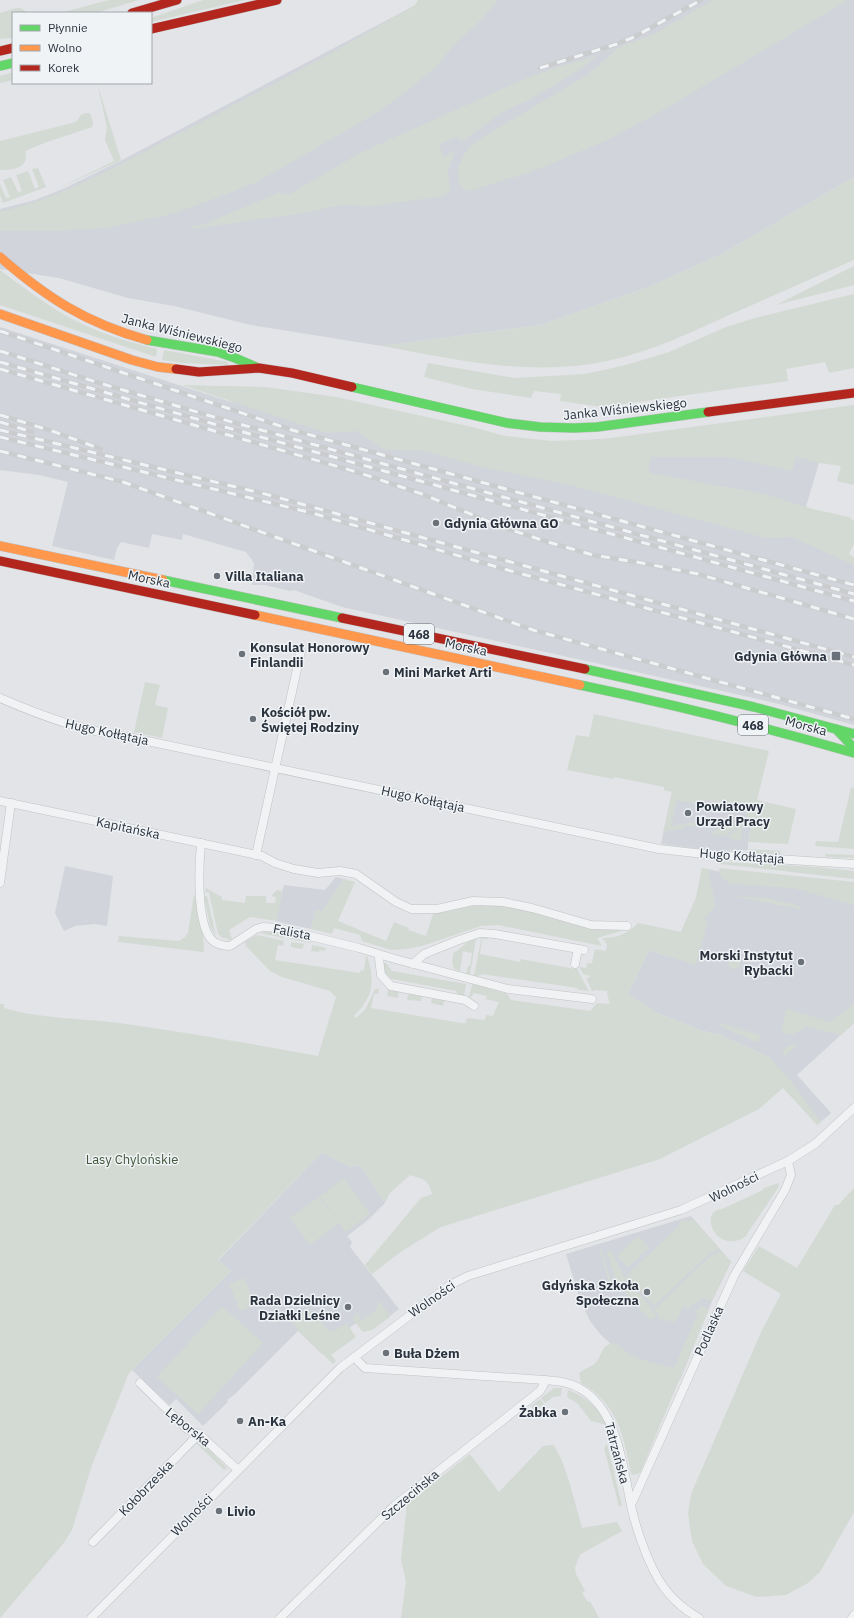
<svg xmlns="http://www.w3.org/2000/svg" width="854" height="1618" viewBox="0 0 854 1618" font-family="'IBM Plex Sans',sans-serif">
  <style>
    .built { fill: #d1d4da }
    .green { fill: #d3dad3 }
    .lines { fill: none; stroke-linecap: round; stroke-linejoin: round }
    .street-casing { stroke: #c1c2c5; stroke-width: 9 }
    .fast-casing { stroke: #c1c2c5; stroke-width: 10 }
    .slow-casing { stroke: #c1c2c5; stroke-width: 10 }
    .jam-casing { stroke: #c1c2c5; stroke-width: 10 }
    .street { stroke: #f1f2f4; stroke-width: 8 }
    .fast { stroke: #63d668; stroke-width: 9 }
    .slow { stroke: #ff974d; stroke-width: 9 }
    .jam { stroke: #b3261e; stroke-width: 9 }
    .rail-casing { stroke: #cbccce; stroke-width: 4.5 }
    .rail { stroke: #f0f3f6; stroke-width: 3; stroke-dasharray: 9; stroke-linecap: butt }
    .poi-dot { fill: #6b7179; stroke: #f0f3f6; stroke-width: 1.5 }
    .labels { text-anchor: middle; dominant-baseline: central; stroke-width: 3; stroke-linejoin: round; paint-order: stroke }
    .shield { fill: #f0f3f6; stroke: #666d75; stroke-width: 1 }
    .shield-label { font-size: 12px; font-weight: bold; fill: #2b333e }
    .street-label { font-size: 13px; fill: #2b333e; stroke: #f0f3f6 }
    .poi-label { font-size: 13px; font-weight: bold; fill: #2b333e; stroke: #f0f3f6; text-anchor: start }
    .park-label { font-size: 13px; fill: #41583a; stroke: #f0f3f6 }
  </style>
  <rect width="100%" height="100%" fill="#e2e4e7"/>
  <g class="built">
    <polygon points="425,0 854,0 854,177 722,254 651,286 541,325 382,346 251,325 174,306 128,298 59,278 0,269 0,209 35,200 63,189 124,159"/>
    <polygon points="0,327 231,402 337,409 524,446 656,434 741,435 819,463 797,537 854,559 854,725 779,704 718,690 342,607 294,590 290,591 265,585 252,585 254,563 246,552 183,534 182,540 152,534 149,548 121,542 117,548 114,560 52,546 68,482 39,475 0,470"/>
    <polygon points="672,792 755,810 748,842 748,850 718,851 661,844"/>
    <polygon points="65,866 113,876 107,926 95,924 75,926 64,931 55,913"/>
    <polygon points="702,868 854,898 854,1023 797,1075 831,1113 817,1125 769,1057 718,1034 703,1031 657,1013 628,994 649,950 670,957 696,898"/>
    <polygon points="336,877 344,879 322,912 316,910 311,929 275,921 284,885 325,890"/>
    <polygon points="322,1152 350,1167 360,1165 385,1203 368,1220 347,1236 352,1242 350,1247 399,1309 372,1330 366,1323 358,1322 348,1329 322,1354 298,1331 235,1394 227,1400 228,1402 203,1426 176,1399 170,1405 132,1370 231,1271 218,1261"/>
    <polygon points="691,1216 731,1262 712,1301 680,1380 622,1354 601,1335 590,1321 580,1299 566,1254"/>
  </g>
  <g class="green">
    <polygon points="109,0 139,0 96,13 60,13"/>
    <polygon points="203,0 245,0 151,22 151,18"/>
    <path d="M418,0H498L479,22L454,45L437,66L407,91L378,112L259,181L206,202L172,214L106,228L56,231H0V212C15,208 30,204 44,199C93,181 139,154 186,130C263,90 340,50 415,5Z"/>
    <path d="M713,0H848L658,113L603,142L531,172L469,191C450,185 459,161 468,149C471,144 478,141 483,137L587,75L620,47L654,34Z"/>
    <polygon points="16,8 21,8 28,13 13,13 13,38 0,39 0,13"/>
    <path d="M598,55L582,68L527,101C504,108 484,127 464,140L460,141L457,137L439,144L443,156L454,152L448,171L450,192L444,196L365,207C355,202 327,206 317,211L192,229V226L207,223L280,192L284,195L292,193L358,154L391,139L520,81L549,70Z"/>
    <polygon points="13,72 13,80 0,83 0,76"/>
    <polygon points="97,83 121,160 55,190 114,161 105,140 107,127"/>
    <path d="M85,113H90L93,122L92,127L47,142L25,151C30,168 13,170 0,170V141L76,122L81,115Z"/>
    <polygon points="38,168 46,187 3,203 0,195 0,184 6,198 10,197 3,180 11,177 18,192 22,191 16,175 28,171 35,189 39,187 32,169"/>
    <path d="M854,177V260C812,278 771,297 729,315C690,333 650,352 607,361C533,377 456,360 382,346L541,325L651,286L722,254Z"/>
    <polygon points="854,266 854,285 776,305"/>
    <path d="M0,270C20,285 41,301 63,314C92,331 125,341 157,349L156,357L0,305Z"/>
    <polygon points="854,294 854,368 829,373 825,362 786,369 788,381 602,407 560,401 561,394 534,391 531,398 472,389 424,377 428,363 515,378 585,374 626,365 669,352 726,327 755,318"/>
    <polygon points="164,350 228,362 228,365 182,363 162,360"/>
    <polygon points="182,385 265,387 287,390 336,397 472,427 505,436 552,441 604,439 854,405 854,485 837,481 841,466 819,463 796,457 792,471 729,457 651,457 648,467 651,473 764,494 813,509 849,517 854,521 854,544 849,554 854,557 854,565 792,537 766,538 574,486 482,467 439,455 423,451 385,450 357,431 327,433"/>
    <polygon points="145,682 160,685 155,705 168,708 162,738 134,732"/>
    <polygon points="594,714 769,751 757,800 796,809 788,844 748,842 752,826 746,812 739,811 738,806 704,799 705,806 677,800 671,826 694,822 695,826 685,826 685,828 667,831 663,833 672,792 664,790 664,787 614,777 613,779 567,770 576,735 589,737"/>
    <polygon points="854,787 854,849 815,846 816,841 838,842 851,788"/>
    <polygon points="732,822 736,827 725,836 713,835 712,832"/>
    <polygon points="743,824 741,839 736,842 729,838 729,836 739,828 739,825"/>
    <path d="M748,849L781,851L780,854C771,854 755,856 748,849Z"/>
    <polygon points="825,854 854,855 854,858 826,857"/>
    <polygon points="723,862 817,867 854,871 854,879 720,864"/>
    <path d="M702,868L711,870L709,874L715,904L714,908L704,919L708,921L696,965L649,950L628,994L657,1013L703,1031L718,1034L769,1057L790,1080L821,1122L817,1125L783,1088L759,1109L660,1159L441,1227L402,1251L372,1274L365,1265L421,1198L432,1194C428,1178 424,1180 410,1175L390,1193L385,1203L360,1165L350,1167L322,1152L218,1260L231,1271L129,1373L92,1465L72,1530L63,1544L0,1618V1004H4V1008C41,1019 80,1018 119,1023C185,1032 252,1044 318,1056L336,997L330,991L282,977L270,971L246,946L245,942L257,935L284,941L283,946L278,945L275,960L360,973L361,970L364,971L366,956H367C375,983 374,995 354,1016L356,1018L365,1010L375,989H379L378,994H374L371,1008L461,1023H466L467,1018L485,1020L486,1015L493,1016L499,1002L485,999L487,996L474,993L471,997H469L472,985L474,984L507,994L511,1000L590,1011L597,1003L610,1004L607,994L608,991L594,990V991H592L586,978H589L590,976L583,974L579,967L586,968L587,963H592L595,949L606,951L607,944L602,938C616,938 628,934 638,923L681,932L696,898Z"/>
    <path d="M719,868L854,882V905L793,888L732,884C724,881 720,876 719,868Z"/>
    <polygon points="344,879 355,882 338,921 386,941 394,922 409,928 408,930 426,936 433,914 478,905 505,906 573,922 620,929 621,931 597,938 602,946 498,925 481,926 422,946 406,949 391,950 362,941 360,935 334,928 332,934 311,929 316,910 322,911"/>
    <polygon points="206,888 222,897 222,900 245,903 246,896 266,896 266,903 275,903 276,897 271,896 277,890 282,891 277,921 250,917 229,930 232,939 228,940 227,938 222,938 218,934 209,892 205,892"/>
    <polygon points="194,894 203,930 204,952 118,942 119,936 179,941 185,937 188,933"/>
    <polygon points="207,896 216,937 210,926 204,897"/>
    <polygon points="732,896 767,898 801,906 799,909"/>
    <polygon points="269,931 285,932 284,938 260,933"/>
    <polygon points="288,933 311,938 311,943 287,938"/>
    <polygon points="484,937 488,937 488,939 482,939 480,954 520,962 521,959 575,969 576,967 589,991 579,990 577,988 482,974 476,977 474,976 481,940 481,938"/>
    <polygon points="476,939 470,974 466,974 468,966 470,966 472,953 463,951 460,971 454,969 452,960 454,952 457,951 466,943"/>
    <polygon points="291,942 304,944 302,949 291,947"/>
    <polygon points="312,945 326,948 325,951 319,950 319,952 311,951"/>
    <circle cx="734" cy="963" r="6"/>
    <polygon points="383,963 386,963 392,971 466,984 464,996 458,995 456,991 392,979 385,975"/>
    <polygon points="388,990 399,992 398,998 387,996"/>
    <polygon points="408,994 422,996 421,1001 407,1000"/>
    <polygon points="432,998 444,1000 443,1006 431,1003"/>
    <polygon points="854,1004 854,1023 841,1035 807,1027 792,1035 781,1032 787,1009 830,1022"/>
    <polygon points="721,1023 760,1035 759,1043 718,1025"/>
    <path d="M798,1044L784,1057L783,1051C787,1045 792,1045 798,1044Z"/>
    <polygon points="344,1178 370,1214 346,1232 320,1196"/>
    <path d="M778,1183L779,1186L778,1188L745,1237C717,1255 697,1211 722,1209L763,1190L764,1188Z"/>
    <polygon points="854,1188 854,1512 820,1572 808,1583 786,1595 757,1597 726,1586 703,1564 692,1541 688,1513 691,1494 762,1330 781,1294 743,1271 759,1246 797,1268 835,1205 838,1205"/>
    <polygon points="319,1197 339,1223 310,1245 290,1218"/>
    <polygon points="694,1220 719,1248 707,1256 654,1306 626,1276 679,1226 680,1221"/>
    <polygon points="638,1236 649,1248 628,1267 617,1256"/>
    <polygon points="599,1248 602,1251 613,1289 611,1289"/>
    <polygon points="721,1250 731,1262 712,1301 703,1298 691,1305 688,1309 683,1307 675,1322 659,1319 658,1314 654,1309 708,1258"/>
    <polygon points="607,1251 611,1251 623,1275 627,1280 620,1286 617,1283"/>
    <polygon points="244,1278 255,1305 240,1311 229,1284"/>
    <polygon points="631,1285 652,1308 651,1309 657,1316 653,1319 648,1318 624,1291"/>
    <polygon points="377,1302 381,1303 390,1317 372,1330 363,1332 353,1320 353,1317 359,1312 360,1322 377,1309"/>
    <polygon points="222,1306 263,1343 198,1414 157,1377"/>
    <path d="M701,1306L709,1309L640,1473L633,1475L631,1473C623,1435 618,1404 581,1383L579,1373C584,1369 588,1368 593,1365C604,1358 598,1343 617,1343C629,1359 656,1363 674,1368L698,1314L694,1312Z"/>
    <polygon points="307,1308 330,1331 335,1331 345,1324 347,1324 356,1337 331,1355 336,1361 333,1364 299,1331 291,1321"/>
    <polygon points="554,1388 562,1388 561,1396 553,1397 545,1403 541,1398"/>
    <path d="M568,1390C584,1396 601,1409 607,1425L591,1421L578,1404L567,1397Z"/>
    <polygon points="540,1399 544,1404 534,1411 531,1406"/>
    <polygon points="201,1442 204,1444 227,1468 224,1470 196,1443"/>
    <polygon points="607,1444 622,1506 619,1506 604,1448"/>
    <path d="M553,1445C564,1456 577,1510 582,1528L617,1522L622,1531L581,1554L579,1557L575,1568L576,1574L585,1591L582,1593L588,1602L590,1601L599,1618H401L406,1581L401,1560L407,1504L470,1454L499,1492L543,1446Z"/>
  </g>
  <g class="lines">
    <defs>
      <g id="street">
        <path d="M0,698C46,718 84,731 133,738L659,849L713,855L854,864"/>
        <polyline points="0,801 262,856 275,863 294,869 318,873 340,871 356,874 396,902 411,909 437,909 473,901 503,902 532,908 591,925 627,926"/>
        <path d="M201,843C199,865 196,924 212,940C217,945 223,946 230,946L256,929L263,927L277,928L359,948L395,959L508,989L592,999"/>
        <polyline points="256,855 301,651"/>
        <polyline points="0,883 11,803"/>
        <polyline points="380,955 379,958 381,975 391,986 465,1000 474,1006"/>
        <polyline points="413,964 424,954 459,940 480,933 495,934 584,950"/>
        <polyline points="575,964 578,949"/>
        <path d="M354,1357L365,1368L544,1380C556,1381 569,1382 579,1388C619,1409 623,1470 632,1510C638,1535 652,1576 670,1595C678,1604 688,1612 699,1618"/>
        <polyline points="140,1383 188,1430 199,1434 238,1470"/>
        <polyline points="631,1505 734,1276 785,1190 791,1175 788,1161"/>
        <polyline points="93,1542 199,1434"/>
        <polyline points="91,1618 340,1368 450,1285 468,1276 681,1210 788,1161 815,1144 854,1108"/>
        <polyline points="280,1618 394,1506 540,1391 544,1384 544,1380"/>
        <polyline points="852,1618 854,1615"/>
      </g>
      <g id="fast">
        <polyline points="0,66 13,63"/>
        <polyline points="147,340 218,352 235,358 256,367"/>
        <polyline points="352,387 507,423 540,427 574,428 597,427 708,412"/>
        <polyline points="163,580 342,618"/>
        <polyline points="585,669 754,707 854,734"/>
        <path d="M580,685C672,704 764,727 854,753"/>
        <polyline points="836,729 854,748"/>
      </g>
      <g id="slow">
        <path d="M0,257C47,298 86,323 147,340"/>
        <polyline points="0,314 132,360 158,367 176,369"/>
        <polyline points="0,546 163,580"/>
        <polyline points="255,615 580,685"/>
      </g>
      <g id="jam">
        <polyline points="132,13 177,0"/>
        <polyline points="151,29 277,0"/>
        <polyline points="0,51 13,48"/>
        <polyline points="176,369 199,372 259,368 292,373 352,387"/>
        <polyline points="708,412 854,393"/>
        <polyline points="0,561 255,615"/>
        <polyline points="342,618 585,669"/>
      </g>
    </defs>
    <use href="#street" class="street-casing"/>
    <use href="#fast" class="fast-casing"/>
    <use href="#slow" class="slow-casing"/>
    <use href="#jam" class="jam-casing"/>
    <use href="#street" class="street"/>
    <use href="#fast" class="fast"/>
    <use href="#slow" class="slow"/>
    <use href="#jam" class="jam"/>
    <defs>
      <g id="rail">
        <polyline points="540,68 617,44 634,37 701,0"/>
        <polyline points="0,331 292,430 854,585"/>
        <polyline points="0,351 96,382 214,417 854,594"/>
        <polyline points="0,362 214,424 854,601"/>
        <polyline points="0,369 360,473 422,494 502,527 548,542 593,555 642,563 698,574 854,619"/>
        <polyline points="0,415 52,431 101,449"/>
        <polyline points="0,422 32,432"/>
        <polyline points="0,430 269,495 854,657"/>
        <polyline points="0,437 312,513 504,569 854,665"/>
        <polyline points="0,451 123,482 533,630 854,719"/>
      </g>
    </defs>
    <use href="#rail" class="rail-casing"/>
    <use href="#rail" class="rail"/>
  </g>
  <g class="poi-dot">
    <circle cx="436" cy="523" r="4"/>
    <circle cx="217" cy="576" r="4"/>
    <circle cx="242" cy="654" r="4"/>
    <rect x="831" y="651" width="10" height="10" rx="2"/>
    <circle cx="386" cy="672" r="4"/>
    <circle cx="253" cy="719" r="4"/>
    <circle cx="688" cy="813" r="4"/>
    <circle cx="801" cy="962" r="4"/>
    <circle cx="647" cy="1292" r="4"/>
    <circle cx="348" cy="1307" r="4"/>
    <circle cx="386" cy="1353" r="4"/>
    <circle cx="565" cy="1412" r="4"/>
    <circle cx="240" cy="1421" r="4"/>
    <circle cx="219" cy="1511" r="4"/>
  </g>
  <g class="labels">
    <g class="shield">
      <rect x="404" y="624" width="30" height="20" rx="3"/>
      <rect x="738" y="715" width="30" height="20" rx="3"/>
    </g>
    <g class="shield-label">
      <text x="419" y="634">468</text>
      <text x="753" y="725">468</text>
    </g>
    <g class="street-label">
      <text transform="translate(182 333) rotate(14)">Janka Wiśniewskiego</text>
      <text transform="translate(625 409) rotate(-6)">Janka Wiśniewskiego</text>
      <text transform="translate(149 579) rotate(12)">Morska</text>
      <text transform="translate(466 647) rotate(12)">Morska</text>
      <text transform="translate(806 726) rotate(15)">Morska</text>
      <text transform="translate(107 732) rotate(12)">Hugo Kołłątaja</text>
      <text transform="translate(423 799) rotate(12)">Hugo Kołłątaja</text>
      <text transform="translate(128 828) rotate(12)">Kapitańska</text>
      <text transform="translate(742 856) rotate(4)">Hugo Kołłątaja</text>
      <text transform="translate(292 932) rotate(11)">Falista</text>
      <text transform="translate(734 1187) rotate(-26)">Wolności</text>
      <text transform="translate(432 1299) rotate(-35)">Wolności</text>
      <text transform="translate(709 1331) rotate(-66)">Podlaska</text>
      <text transform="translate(188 1427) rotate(39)">Lęborska</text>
      <text transform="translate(617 1453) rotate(75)">Tatrzańska</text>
      <text transform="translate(146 1488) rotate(-46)">Kołobrzeska</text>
      <text transform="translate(410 1495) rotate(-40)">Szczecińska</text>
      <text transform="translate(192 1515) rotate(-45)">Wolności</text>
    </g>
    <g class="poi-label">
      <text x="444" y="523">Gdynia Główna GO</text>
      <text x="225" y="576">Villa Italiana</text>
      <text x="250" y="647">Konsulat Honorowy<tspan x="250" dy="15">Finlandii</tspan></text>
      <text x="827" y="656" text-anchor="end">Gdynia Główna</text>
      <text x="394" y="672">Mini Market Arti</text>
      <text x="261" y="712">Kościół pw.<tspan x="261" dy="15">Świętej Rodziny</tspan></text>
      <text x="696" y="806">Powiatowy<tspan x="696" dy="15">Urząd Pracy</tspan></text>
      <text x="793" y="955" text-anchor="end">Morski Instytut<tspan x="793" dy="15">Rybacki</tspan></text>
      <text x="639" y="1285" text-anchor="end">Gdyńska Szkoła<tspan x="639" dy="15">Społeczna</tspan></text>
      <text x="340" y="1300" text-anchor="end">Rada Dzielnicy<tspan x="340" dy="15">Działki Leśne</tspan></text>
      <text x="394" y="1353">Buła Dżem</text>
      <text x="557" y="1412" text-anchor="end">Żabka</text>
      <text x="248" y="1421">An-Ka</text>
      <text x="227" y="1511">Livio</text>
    </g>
    <g class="park-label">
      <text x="132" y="1159">Lasy Chylońskie</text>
    </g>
  </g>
  <rect x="12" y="12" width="140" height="72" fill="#f0f3f6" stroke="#a1a6ac"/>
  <rect x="20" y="25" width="20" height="6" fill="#63d668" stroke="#a1a6ac"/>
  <text x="48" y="32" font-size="12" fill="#2b333e">Płynnie</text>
  <rect x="20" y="45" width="20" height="6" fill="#ff974d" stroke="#a1a6ac"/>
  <text x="48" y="52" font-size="12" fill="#2b333e">Wolno</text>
  <rect x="20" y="65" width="20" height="6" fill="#b3261e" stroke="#a1a6ac"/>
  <text x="48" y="72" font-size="12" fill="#2b333e">Korek</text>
</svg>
